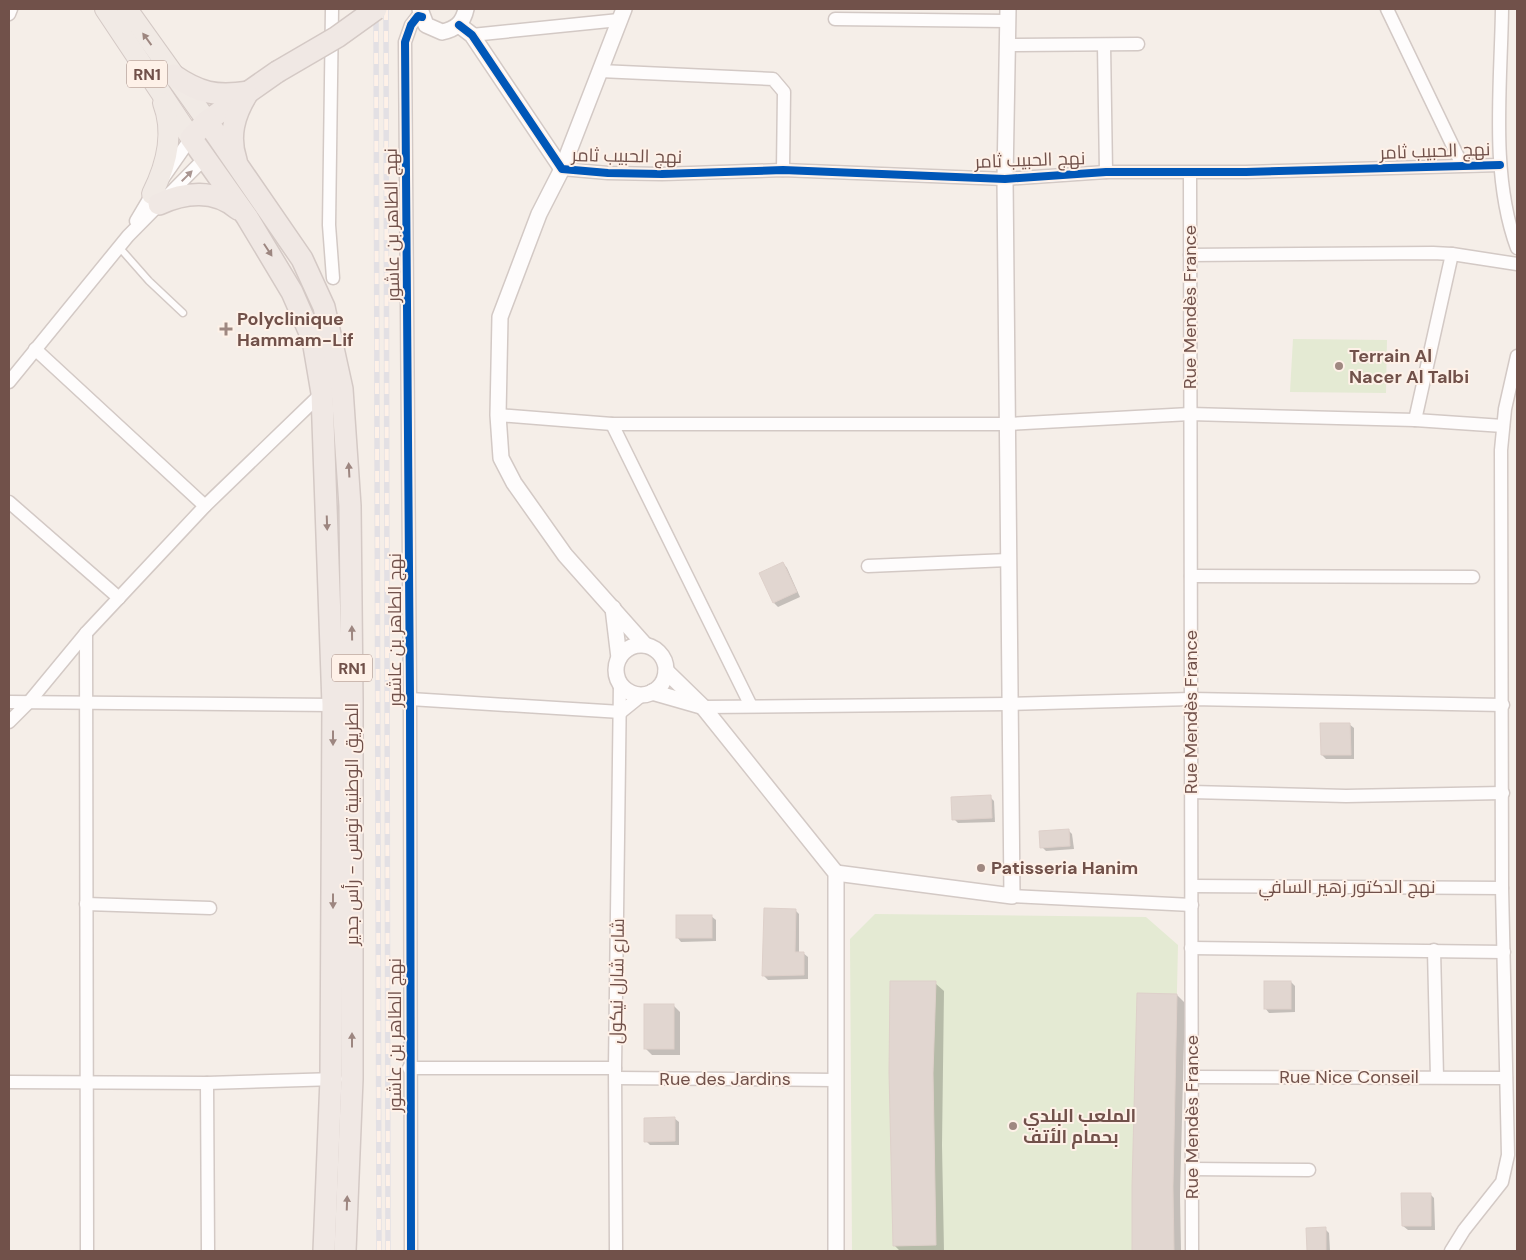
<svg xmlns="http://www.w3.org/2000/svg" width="1526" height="1260" viewBox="0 0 1526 1260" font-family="'DM Sans',Cairo,sans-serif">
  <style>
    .green { fill: #e4ead3 }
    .shadow { fill: #0003 }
    .building { fill: #e1d6d0; stroke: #ded0ca }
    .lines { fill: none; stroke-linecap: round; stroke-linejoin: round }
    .service-casing { stroke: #d3c9c5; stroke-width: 9 }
    .minor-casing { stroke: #d3c9c5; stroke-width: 15 }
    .tertiary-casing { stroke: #d3c9c5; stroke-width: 18 }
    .primary-casing { stroke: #d4c9c5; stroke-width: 22 }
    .trunk-casing { stroke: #d4c9c5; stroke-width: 24 }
    .service { stroke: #fefcfc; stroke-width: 6 }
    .minor { stroke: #fefcfc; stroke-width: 12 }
    .tertiary { stroke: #fefcfc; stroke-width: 15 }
    .primary { stroke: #f1eae5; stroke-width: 20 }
    .trunk { stroke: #f0e8e4; stroke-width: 21 }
    .rail-casing { stroke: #e3e0e4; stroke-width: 5.5 }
    .rail { stroke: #fef1e8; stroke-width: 4; stroke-dasharray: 11; stroke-linecap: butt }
    .trunk-bridge-casing { stroke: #d4c9c5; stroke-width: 24; stroke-linecap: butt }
    .trunk-bridge { stroke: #f0e8e4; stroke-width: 21 }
    .cycleway-casing { stroke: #fef1e8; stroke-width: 11 }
    .cycleway { stroke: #0057b8; stroke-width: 8 }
    .oneway { fill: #9e8780 }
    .oneway2 { fill: #a99591 }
    .oneway3 { fill: #9d8680 }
    .poi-dot { fill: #9f8881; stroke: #fef1e8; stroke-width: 2 }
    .labels { text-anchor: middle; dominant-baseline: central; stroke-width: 4; stroke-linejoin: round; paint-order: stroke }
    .shield { fill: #fef1e8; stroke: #9b8179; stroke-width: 1 }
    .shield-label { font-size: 16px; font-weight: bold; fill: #71514a }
    .street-label { font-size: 18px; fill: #71514a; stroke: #fef1e8 }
    .poi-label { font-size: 18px; font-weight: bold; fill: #71514a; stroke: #fef1e8; text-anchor: start }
  </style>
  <rect width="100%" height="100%" fill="#f5eee8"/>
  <g class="green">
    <polygon points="1293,339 1387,340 1386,393 1290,392"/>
    <polygon points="875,914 1146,917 1178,945 1173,1171 1174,1251 852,1251 850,939"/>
  </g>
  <g class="shadow">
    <polygon points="783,563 787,568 800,597 778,607 774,603"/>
    <polygon points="1349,724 1354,728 1354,759 1326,759 1322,755"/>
    <polygon points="990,797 994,801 995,822 958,823 954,819"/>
    <polygon points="1068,830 1072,834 1074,849 1046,851 1042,847"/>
    <polygon points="795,910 799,914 799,953 803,953 808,957 808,979 768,980 764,976"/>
    <polygon points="711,916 716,920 716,941 681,942 677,937"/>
    <polygon points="1291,982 1295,986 1295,1012 1269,1013 1265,1008"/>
    <polygon points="935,983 944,991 942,1145 944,1251 900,1251 894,1245"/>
    <polygon points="1177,995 1185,1003 1180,1195 1181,1251 1134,1251 1133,1186"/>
    <polygon points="673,1005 680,1012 680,1055 652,1055 646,1049"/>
    <polygon points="674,1118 679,1122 679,1145 650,1145 646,1141"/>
    <polygon points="1430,1194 1434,1198 1435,1230 1408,1230 1403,1226"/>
    <polygon points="1308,1229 1325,1229 1329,1233 1330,1251 1308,1251"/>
  </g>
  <g class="building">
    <polygon points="783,562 797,592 773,603 759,573"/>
    <polygon points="1320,723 1350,723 1351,755 1321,755"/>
    <polygon points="991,795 992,818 952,820 951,797"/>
    <polygon points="1069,829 1070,846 1040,848 1039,831"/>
    <polygon points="764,908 796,909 795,952 804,952 804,975 762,976"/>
    <rect x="676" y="915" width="36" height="23"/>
    <polygon points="890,981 936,981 933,1073 936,1245 893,1246 889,1072"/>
    <rect x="1264" y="981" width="27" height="28"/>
    <polygon points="1137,993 1177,994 1173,1186 1174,1251 1132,1251 1132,1186"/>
    <rect x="644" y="1004" width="30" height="45"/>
    <polygon points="675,1117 675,1141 644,1142 644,1118"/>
    <polygon points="1401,1193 1431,1193 1431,1226 1402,1226"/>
    <polygon points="1326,1227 1326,1251 1307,1251 1306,1228"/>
  </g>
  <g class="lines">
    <defs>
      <polyline id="service" points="119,247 149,281 183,313"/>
      <g id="minor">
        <polyline points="332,9 329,225 333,278"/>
        <polyline points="1387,9 1462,165"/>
        <path d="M1502,9C1501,85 1490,175 1517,248"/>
        <polyline points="9,14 11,9"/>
        <polyline points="835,19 1007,21"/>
        <polyline points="472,35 619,20"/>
        <polyline points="1008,45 1138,44"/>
        <polyline points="1104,45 1106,172"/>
        <polyline points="600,71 773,79 784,92 783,170"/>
        <polyline points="562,169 608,173 662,174 783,170 1005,179 1106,172 1246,172 1500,165"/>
        <polyline points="1190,173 1192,1251"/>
        <polyline points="136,221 152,194 191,138"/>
        <polyline points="1190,255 1433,253 1452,254 1517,264"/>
        <polyline points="35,349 205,506"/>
        <polyline points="9,382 128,236 205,158"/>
        <polyline points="498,415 612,424 1007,424 1190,414 1415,420 1503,426"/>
        <polyline points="1415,420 1452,254"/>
        <polyline points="612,424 751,706"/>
        <polyline points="9,502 119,598"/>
        <polyline points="868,566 1008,560"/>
        <polyline points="1191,576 1473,577"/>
        <polyline points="86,633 87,1251"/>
        <polyline points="410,699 621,712"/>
        <polyline points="9,702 333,705"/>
        <polyline points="703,707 1008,704 1191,699 1503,705"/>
        <polyline points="621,712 642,695"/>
        <polyline points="9,722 29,702 86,633 205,506 322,393"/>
        <polyline points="1191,792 1346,796 1503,793"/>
        <polyline points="1192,886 1502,888"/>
        <polyline points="1012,896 1192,905"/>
        <polyline points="86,904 210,908"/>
        <polyline points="1191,948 1504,952"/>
        <polyline points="1434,950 1437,1077"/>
        <polyline points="409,1068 615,1068"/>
        <polyline points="1192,1077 1506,1078"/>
        <polyline points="616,1078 834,1080"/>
        <polyline points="9,1082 207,1083 336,1079"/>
        <polyline points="207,1083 208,1251"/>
        <polyline points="1192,1169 1309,1170"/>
        <polyline points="411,1251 410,699 405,42 411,25 418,16 422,17"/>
        <polyline points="616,1251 615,1068 620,683"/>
        <polyline points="1451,1251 1464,1230 1502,1182 1508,1155 1502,888 1501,450 1505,409 1517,356"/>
      </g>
      <g id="tertiary">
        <path d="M420,9L426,25L442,32C456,29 463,23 466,9"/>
        <polyline points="624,9 562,169 539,214 500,317 498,415 501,458 514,483 565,555 645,645"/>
        <polyline points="459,25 472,35 562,169"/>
        <polyline points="613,608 619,658"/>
        <circle cx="641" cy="670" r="25"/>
        <polyline points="666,671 703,707 836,873 836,1251"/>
        <polyline points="652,692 701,706"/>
        <polyline points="836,873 1012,896 1005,179 1008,9"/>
      </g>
      <g id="primary">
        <polyline points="105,9 191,138"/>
        <polyline points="127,9 207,121"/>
        <path d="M152,194C166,166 175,134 163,103"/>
      </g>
      <g id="trunk">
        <polyline points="277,72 207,121 191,138 247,217 292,292 313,340 322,393 333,705 331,1079 324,1251"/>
        <path d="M173,75C199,93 216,97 248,92"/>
        <polyline points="207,121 302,259 324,307 342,389 350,506 352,699 352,1079 345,1251"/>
        <path d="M236,160C228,136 234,115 247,94"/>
        <path d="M159,204C185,192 215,189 238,209"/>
      </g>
    </defs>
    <use href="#service" class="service-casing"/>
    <use href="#minor" class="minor-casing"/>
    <use href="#tertiary" class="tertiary-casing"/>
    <use href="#primary" class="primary-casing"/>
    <use href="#trunk" class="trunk-casing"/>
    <use href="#service" class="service"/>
    <use href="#minor" class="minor"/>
    <use href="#tertiary" class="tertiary"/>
    <use href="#primary" class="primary"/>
    <use href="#trunk" class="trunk"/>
    <defs>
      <g id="rail">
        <polyline points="376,9 379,1251"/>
        <polyline points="386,9 388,1251"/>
      </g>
    </defs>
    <use href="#rail" class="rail-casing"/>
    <use href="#rail" class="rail"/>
    <defs>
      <polyline id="trunk-bridge" points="277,72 337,37 376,9"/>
    </defs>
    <use href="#trunk-bridge" class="trunk-bridge-casing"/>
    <use href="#trunk-bridge" class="trunk-bridge"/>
    <defs>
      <g id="cycleway">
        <polyline points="459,25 472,35 562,169 608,173 662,174 783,170 1005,179 1106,172 1246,172 1500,165"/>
        <polyline points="411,1251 410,699 405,42 411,25 418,16 422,17"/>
      </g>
    </defs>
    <use href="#cycleway" class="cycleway-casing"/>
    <use href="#cycleway" class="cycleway"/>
  </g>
  <defs><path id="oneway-solid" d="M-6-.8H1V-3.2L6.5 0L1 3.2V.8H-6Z" transform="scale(1.25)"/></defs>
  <use class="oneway" href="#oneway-solid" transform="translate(147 39) rotate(-126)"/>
  <use class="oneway2" href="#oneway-solid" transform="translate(187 176) rotate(-45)"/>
  <g class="oneway3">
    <use href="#oneway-solid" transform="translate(268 250) rotate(57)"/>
    <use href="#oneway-solid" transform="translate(349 470) rotate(-93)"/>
    <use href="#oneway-solid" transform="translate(327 523) rotate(88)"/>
    <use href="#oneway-solid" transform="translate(352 633) rotate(-91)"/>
    <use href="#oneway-solid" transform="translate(333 738) rotate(90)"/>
    <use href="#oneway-solid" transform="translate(333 901) rotate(90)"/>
    <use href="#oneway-solid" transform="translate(352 1040) rotate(-90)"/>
    <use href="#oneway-solid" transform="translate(347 1203) rotate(-88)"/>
  </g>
  <g class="poi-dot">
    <path d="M223.5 321.5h5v5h5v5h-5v5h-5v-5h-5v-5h5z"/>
    <circle cx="1339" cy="366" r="5"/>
    <circle cx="981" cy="868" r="5"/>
    <circle cx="1013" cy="1126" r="5"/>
  </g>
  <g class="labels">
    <g class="shield">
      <rect x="127" y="60.5" width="40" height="27" rx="4"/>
      <rect x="332" y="654.5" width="40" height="27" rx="4"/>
    </g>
    <g class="shield-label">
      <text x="147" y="74">RN1</text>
      <text x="352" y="668">RN1</text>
    </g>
    <g class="street-label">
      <text transform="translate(1435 151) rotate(-2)">نهج الحبيب ثامر</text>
      <text transform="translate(627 156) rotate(1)">نهج الحبيب ثامر</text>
      <text transform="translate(1030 160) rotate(-2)">نهج الحبيب ثامر</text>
      <text transform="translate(392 225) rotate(-91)">نهج الطاهر بن عاشور</text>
      <text transform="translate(1190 307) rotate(-90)">Rue Mendès France</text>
      <text transform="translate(395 630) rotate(-90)">نهج الطاهر بن عاشور</text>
      <text transform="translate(1191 712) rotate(-90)">Rue Mendès France</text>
      <text transform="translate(352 824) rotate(-90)">الطريق الوطنية تونس - رأس جدير</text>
      <text x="1347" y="887">نهج الدكتور زهير السافي</text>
      <text transform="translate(617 981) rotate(-89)">شارع شارل نيكول</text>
      <text transform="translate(395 1035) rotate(-90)">نهج الطاهر بن عاشور</text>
      <text x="1349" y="1077">Rue Nice Conseil</text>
      <text x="725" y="1079">Rue des Jardins</text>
      <text transform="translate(1192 1117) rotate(-90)">Rue Mendès France</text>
    </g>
    <g class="poi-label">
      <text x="237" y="319">Polyclinique<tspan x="237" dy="21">Hammam-Lif</tspan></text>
      <text x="1349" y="356">Terrain Al<tspan x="1349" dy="21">Nacer Al Talbi</tspan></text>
      <text x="991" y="868">Patisseria Hanim</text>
      <text x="1023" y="1116">الملعب البلدي<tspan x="1023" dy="21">بحمام الأتف</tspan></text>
    </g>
  </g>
  <rect width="1526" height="1260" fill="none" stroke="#71514a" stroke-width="20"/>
</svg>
